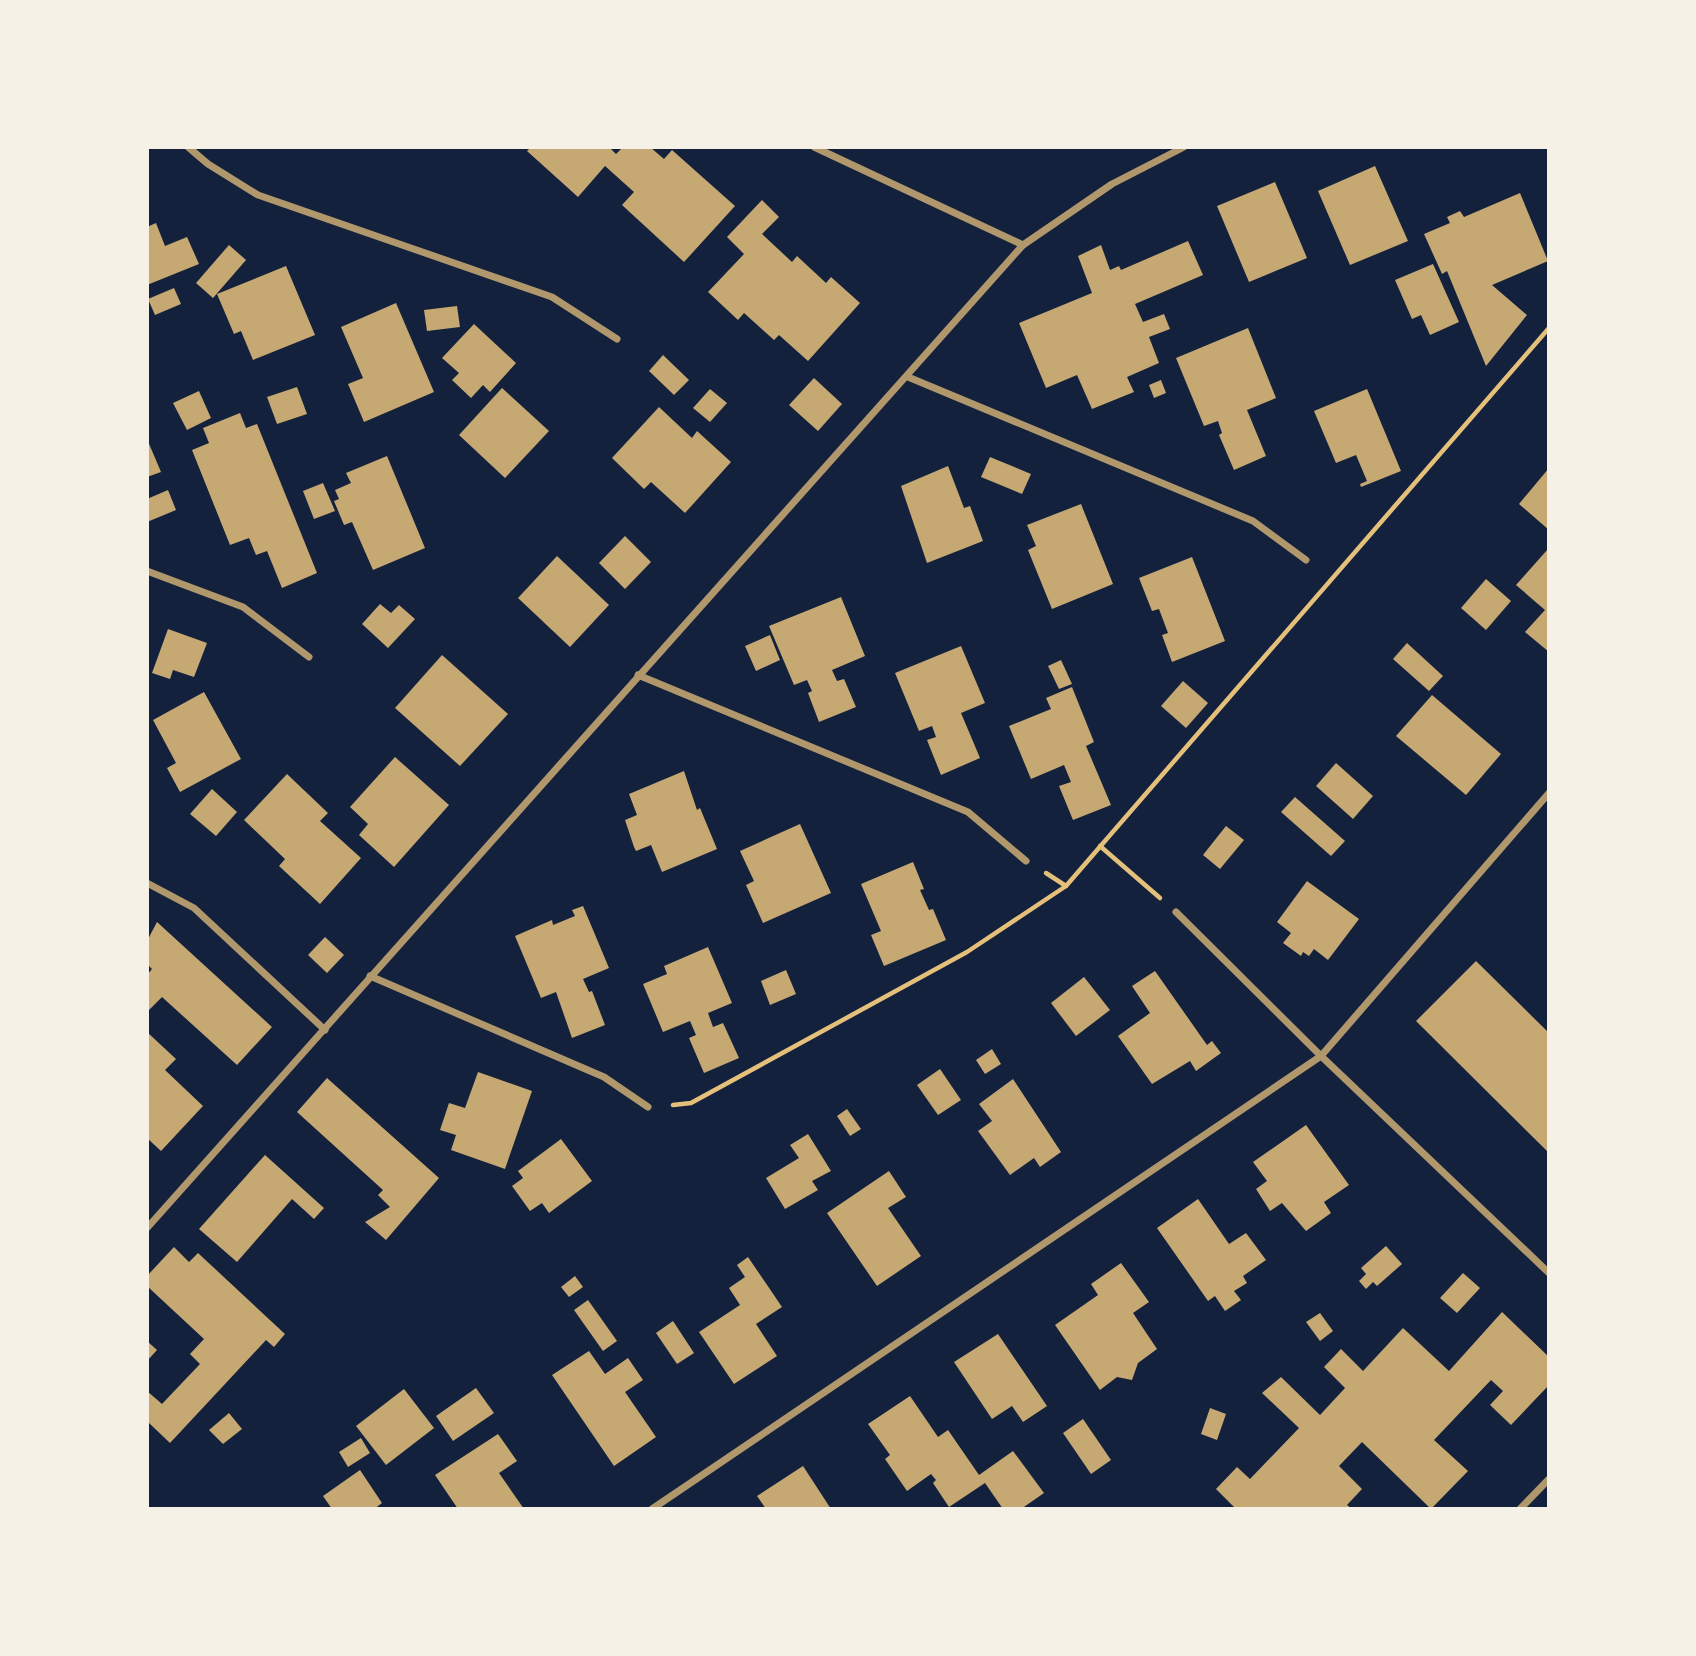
<svg xmlns="http://www.w3.org/2000/svg" width="1696" height="1656" viewBox="0 0 1696 1656" font-family="Karla,sans-serif">
  <style>
    .building { fill: #c6a872 }
    .lines { fill: none; stroke-linecap: round; stroke-linejoin: round }
    .path { stroke: #e5c07b; stroke-width: 4.5 }
    .minor { stroke: #b1986c; stroke-width: 7 }
  </style>
  <rect width="100%" height="100%" fill="#14213d"/>
  <g class="building">
    <polygon points="531,147 609,147 616,154 623,147 650,147 664,159 672,150 735,206 684,262 622,205 634,192 605,166 578,197 527,151"/>
    <polygon points="1375,166 1408,241 1350,265 1318,191"/>
    <polygon points="1275,182 1307,258 1249,282 1217,206"/>
    <polygon points="1520,193 1548,261 1492,285 1527,315 1486,366 1447,271 1442,274 1424,234 1450,223 1447,217 1460,211 1464,217"/>
    <polygon points="762,200 779,217 762,234 792,262 797,256 826,283 831,277 860,303 808,361 779,335 774,340 744,313 738,320 708,292 744,254 727,237"/>
    <polygon points="156,223 165,246 187,237 199,264 147,285 147,227"/>
    <polygon points="1188,241 1203,275 1135,304 1143,322 1164,314 1170,329 1149,337 1159,363 1127,377 1134,392 1092,409 1077,375 1046,388 1019,323 1092,293 1078,256 1101,245 1110,270 1119,266 1121,270"/>
    <polygon points="229,245 246,260 213,298 196,283"/>
    <polygon points="1433,264 1459,322 1430,335 1421,315 1412,319 1395,280"/>
    <polygon points="286,266 315,335 253,360 241,331 234,334 217,294"/>
    <polygon points="174,288 181,304 155,315 148,299"/>
    <polygon points="396,303 434,392 364,422 348,384 363,378 341,327"/>
    <polygon points="457,306 460,327 427,331 424,310"/>
    <polygon points="474,324 516,363 490,392 483,385 471,398 452,380 459,373 442,358"/>
    <polygon points="1248,328 1276,398 1247,410 1266,456 1234,470 1219,435 1222,433 1218,421 1204,426 1176,358"/>
    <polygon points="663,355 689,380 674,395 649,371"/>
    <polygon points="814,378 842,404 818,431 789,405"/>
    <polygon points="1161,380 1166,393 1154,398 1149,385"/>
    <polygon points="297,387 307,414 277,424 267,397"/>
    <polygon points="502,388 549,431 505,478 459,435"/>
    <polygon points="710,389 727,403 710,422 693,408"/>
    <polygon points="1367,389 1401,471 1361,487 1360,484 1367,481 1356,455 1336,463 1314,411"/>
    <polygon points="199,391 211,418 187,430 173,403"/>
    <polygon points="659,407 692,438 697,431 731,462 685,513 651,482 644,489 612,458"/>
    <polygon points="240,413 246,428 257,424 317,573 282,588 267,551 256,555 249,538 230,545 192,450 209,443 203,428"/>
    <polygon points="147,439 161,472 147,477"/>
    <polygon points="387,456 425,548 373,570 352,522 344,525 334,501 339,499 335,490 351,483 346,473"/>
    <polygon points="990,457 1031,474 1022,494 981,477"/>
    <polygon points="948,466 964,508 970,506 983,541 927,563 901,486"/>
    <polygon points="1549,468 1549,530 1519,504"/>
    <polygon points="323,483 335,511 314,519 303,491"/>
    <polygon points="168,490 176,510 147,522 147,499"/>
    <polygon points="1081,504 1113,584 1052,609 1028,550 1036,546 1027,525"/>
    <polygon points="625,536 651,562 625,589 599,563"/>
    <polygon points="1548,549 1549,550 1549,652 1525,632 1545,610 1516,585"/>
    <polygon points="557,556 609,605 570,647 518,598"/>
    <polygon points="1192,557 1225,641 1172,662 1162,635 1168,633 1159,609 1152,611 1139,578"/>
    <polygon points="1486,579 1511,601 1486,630 1461,608"/>
    <polygon points="841,597 865,656 832,670 837,681 844,679 856,707 819,722 808,693 812,691 807,680 794,685 769,626"/>
    <polygon points="380,604 391,613 399,605 415,619 388,648 362,624"/>
    <polygon points="168,629 207,643 194,677 173,670 170,679 152,673"/>
    <polygon points="770,635 780,660 756,671 745,646"/>
    <polygon points="1407,643 1443,676 1429,691 1393,659"/>
    <polygon points="961,646 985,703 961,713 980,758 941,775 927,740 936,737 932,726 919,731 895,673"/>
    <polygon points="442,655 508,714 460,766 395,708"/>
    <polygon points="1061,660 1072,684 1059,689 1048,666"/>
    <polygon points="1183,681 1208,703 1186,728 1161,706"/>
    <polygon points="1072,687 1094,742 1086,746 1111,805 1073,820 1059,786 1071,782 1064,765 1031,779 1009,726 1051,709 1046,698"/>
    <polygon points="204,692 241,759 180,792 167,768 176,763 153,720"/>
    <polygon points="1432,695 1501,754 1466,795 1396,736"/>
    <polygon points="395,757 449,805 394,867 359,835 368,824 350,807"/>
    <polygon points="1336,763 1373,796 1353,819 1316,786"/>
    <polygon points="684,771 697,810 700,808 717,849 662,872 651,845 636,851 634,847 625,820 637,815 629,794"/>
    <polygon points="287,774 328,813 320,821 361,858 320,904 279,866 285,859 244,820"/>
    <polygon points="212,789 237,812 216,836 190,814"/>
    <polygon points="1295,797 1345,841 1331,856 1281,812"/>
    <polygon points="800,824 831,893 763,923 746,885 754,881 740,851"/>
    <polygon points="1226,826 1244,840 1220,869 1203,855"/>
    <polygon points="913,862 924,889 920,890 929,910 933,909 946,940 884,966 871,935 881,931 861,884"/>
    <polygon points="1307,881 1359,919 1328,960 1314,949 1309,956 1303,952 1301,956 1283,943 1291,933 1277,922"/>
    <polygon points="583,906 609,968 583,979 589,992 592,991 605,1025 572,1038 556,992 541,998 515,936 552,920 553,925 575,916 572,910"/>
    <polygon points="157,922 272,1027 237,1065 162,997 147,1012 147,975 152,969 147,964 147,941"/>
    <polygon points="325,937 344,955 327,973 308,955"/>
    <polygon points="708,947 732,1003 708,1013 713,1027 723,1023 739,1058 704,1073 689,1038 696,1035 690,1021 663,1032 643,984 667,974 664,966"/>
    <polygon points="1476,961 1549,1033 1549,1153 1416,1021"/>
    <polygon points="786,970 796,994 770,1005 761,981"/>
    <polygon points="1155,971 1207,1045 1212,1041 1221,1053 1196,1071 1190,1061 1152,1084 1118,1036 1150,1013 1132,986"/>
    <polygon points="1084,977 1110,1010 1076,1036 1051,1003"/>
    <polygon points="147,1032 176,1059 165,1070 203,1106 161,1151 147,1138"/>
    <polygon points="992,1049 1001,1064 985,1074 976,1060"/>
    <polygon points="940,1069 961,1100 938,1115 917,1085"/>
    <polygon points="478,1072 532,1091 505,1169 451,1150 456,1135 440,1130 449,1103 465,1108"/>
    <polygon points="327,1078 439,1178 386,1240 365,1222 390,1207 378,1195 383,1190 297,1112"/>
    <polygon points="1013,1079 1061,1152 1040,1167 1034,1158 1010,1175 978,1131 992,1121 979,1104"/>
    <polygon points="847,1109 861,1129 850,1136 837,1116"/>
    <polygon points="1306,1125 1349,1185 1324,1202 1331,1213 1306,1231 1282,1203 1270,1211 1256,1189 1267,1181 1253,1162"/>
    <polygon points="808,1134 831,1171 812,1181 818,1190 785,1209 766,1178 799,1158 790,1145"/>
    <polygon points="561,1139 592,1181 549,1213 542,1203 530,1211 512,1186 523,1178 518,1171"/>
    <polygon points="265,1155 324,1208 314,1219 292,1199 237,1262 199,1229"/>
    <polygon points="889,1171 906,1197 888,1208 921,1256 877,1286 827,1213"/>
    <polygon points="1198,1199 1229,1244 1246,1233 1266,1260 1243,1276 1247,1283 1234,1291 1241,1300 1225,1311 1215,1296 1208,1301 1157,1228"/>
    <polygon points="1386,1246 1402,1264 1377,1286 1373,1282 1366,1289 1359,1281 1366,1274 1361,1268"/>
    <polygon points="174,1247 189,1262 198,1253 285,1334 274,1347 266,1340 170,1443 149,1423 147,1426 147,1391 162,1404 200,1364 190,1354 204,1339 147,1286 147,1276"/>
    <polygon points="748,1257 782,1307 756,1324 777,1356 734,1384 699,1332 740,1305 729,1288 745,1277 737,1265"/>
    <polygon points="1121,1263 1149,1302 1133,1313 1157,1349 1138,1363 1132,1380 1117,1377 1100,1390 1055,1325 1098,1295 1091,1284"/>
    <polygon points="1463,1273 1480,1288 1457,1313 1440,1298"/>
    <polygon points="575,1276 583,1287 569,1297 561,1287"/>
    <polygon points="588,1300 617,1341 603,1351 574,1310"/>
    <polygon points="1502,1312 1549,1357 1549,1385 1511,1425 1490,1405 1503,1391 1491,1380 1434,1440 1468,1471 1431,1509 1362,1442 1339,1466 1362,1489 1347,1505 1352,1509 1236,1509 1216,1489 1237,1467 1250,1479 1299,1428 1262,1393 1281,1377 1320,1415 1345,1388 1324,1367 1341,1349 1363,1371 1403,1328 1449,1371"/>
    <polygon points="1320,1313 1333,1331 1320,1341 1306,1322"/>
    <polygon points="673,1321 694,1353 677,1364 656,1333"/>
    <polygon points="998,1334 1047,1406 1023,1422 1012,1406 992,1419 954,1362"/>
    <polygon points="147,1341 157,1350 147,1361"/>
    <polygon points="589,1351 605,1374 628,1358 643,1380 625,1392 656,1437 614,1466 552,1375"/>
    <polygon points="476,1388 494,1413 453,1441 436,1416"/>
    <polygon points="404,1389 434,1428 386,1465 356,1426"/>
    <polygon points="910,1396 938,1437 948,1430 979,1475 1013,1451 1044,1493 1021,1509 1003,1509 985,1483 949,1507 933,1483 936,1480 931,1474 907,1491 885,1459 890,1455 868,1424"/>
    <polygon points="1210,1408 1226,1414 1217,1440 1201,1434"/>
    <polygon points="229,1413 242,1429 223,1444 209,1430"/>
    <polygon points="1083,1419 1111,1460 1091,1474 1063,1433"/>
    <polygon points="498,1434 517,1461 499,1473 524,1509 458,1509 435,1475"/>
    <polygon points="361,1438 370,1453 348,1467 339,1452"/>
    <polygon points="803,1466 831,1509 766,1509 757,1496"/>
    <polygon points="360,1470 382,1503 374,1509 332,1509 323,1496"/>
  </g>
  <g class="lines">
    <g class="path">
      <polyline points="1100,846 1160,898"/>
      <polyline points="1046,873 1066,886"/>
      <polyline points="673,1105 691,1103 967,952 1066,886 1549,328"/>
    </g>
    <g class="minor">
      <polyline points="188,147 208,164 258,195 552,297 617,339"/>
      <polyline points="814,147 1023,245"/>
      <polyline points="908,377 1253,521 1306,560"/>
      <polyline points="147,571 243,607 309,657"/>
      <polyline points="638,675 968,812 1026,861"/>
      <polyline points="147,883 194,908 325,1030"/>
      <polyline points="1176,912 1321,1056 1549,1273"/>
      <polyline points="370,976 604,1077 648,1107"/>
      <polyline points="147,1228 1023,245 1112,184 1184,147"/>
      <polyline points="652,1509 1321,1056 1549,793"/>
      <polyline points="1520,1509 1549,1479"/>
    </g>
  </g>
  <rect width="1696" height="1656" fill="none" stroke="#f6f1e7" stroke-width="298"/>
</svg>
